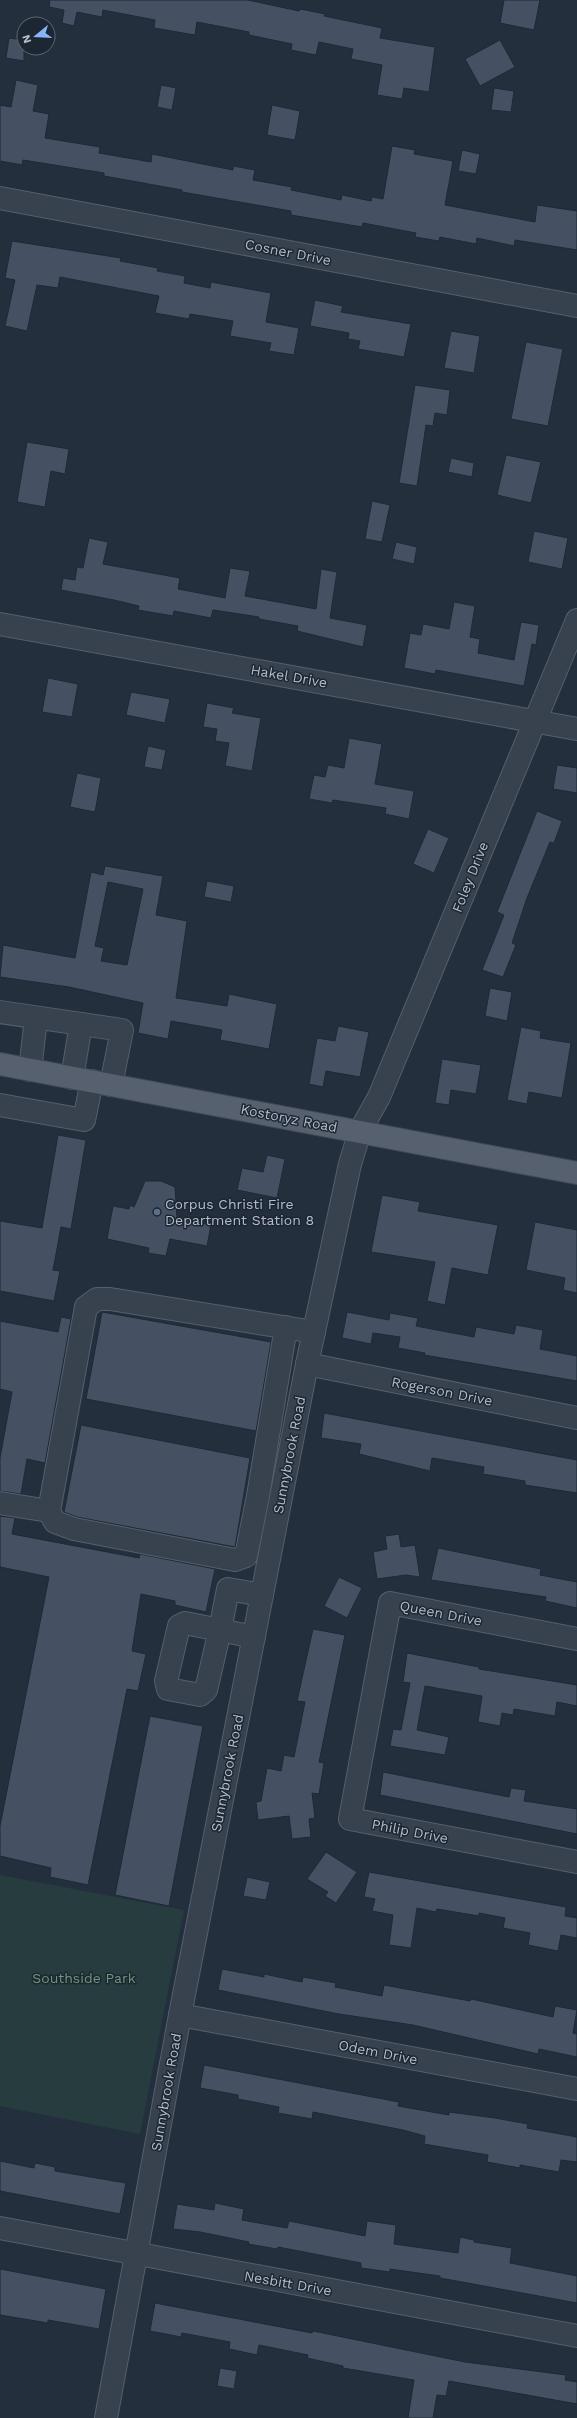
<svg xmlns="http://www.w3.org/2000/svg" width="577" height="2418" viewBox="0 0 577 2418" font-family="'Work Sans',sans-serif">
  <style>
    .green { fill: #263c3f }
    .building { fill: #455162; stroke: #1f2835; fill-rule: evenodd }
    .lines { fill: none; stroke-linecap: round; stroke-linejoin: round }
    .minor-casing { stroke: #565f6c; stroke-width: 24 }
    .major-casing { stroke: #414a57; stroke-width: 24 }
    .minor { stroke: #38414e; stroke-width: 22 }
    .major { stroke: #56606e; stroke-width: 22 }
    .service-dot { fill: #5c6f8a; stroke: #1d2633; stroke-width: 1.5 }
    .labels { text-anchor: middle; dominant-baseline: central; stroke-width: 3; stroke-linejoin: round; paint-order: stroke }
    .street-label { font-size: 14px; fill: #b4bcc9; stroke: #1d2633 }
    .poi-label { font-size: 14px; fill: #b4bcc9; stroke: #1d2633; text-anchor: start }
    .park-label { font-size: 14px; fill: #6b9a76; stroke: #1d2633 }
  </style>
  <rect width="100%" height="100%" fill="#242f3e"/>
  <polygon class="green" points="0,1875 184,1910 140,2134 0,2106"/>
  <g class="building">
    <polygon points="50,0 248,0 299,11 300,9 325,14 324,16 382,28 380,38 435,47 429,92 404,88 402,99 377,95 382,65 351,59 353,49 319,42 316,55 291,50 292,44 249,35 249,32 197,22 195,35 154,28 155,20 103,10 102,17 77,12 74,26 62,23 64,10 49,7"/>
    <polygon points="504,0 540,0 534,30 500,23"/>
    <polygon points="9,38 24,40 24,61 6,58"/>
    <polygon points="500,40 515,67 480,86 465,59"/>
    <polygon points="16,80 38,85 33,111 49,114 45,138 100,147 99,153 151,162 152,154 233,170 233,166 255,170 253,180 292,187 291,190 341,200 342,195 371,201 372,197 383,199 392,146 415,150 414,154 453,161 445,205 535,222 537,205 577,211 577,250 515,240 514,246 477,238 476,244 440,237 439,241 415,237 416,233 363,223 362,227 291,215 291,211 182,192 182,190 104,176 104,173 23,160 22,165 0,161 0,105 11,107"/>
    <polygon points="161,85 176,88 172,110 157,107"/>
    <polygon points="494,88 514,91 511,112 491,110"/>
    <polygon points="272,105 300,111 295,140 267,135"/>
    <polygon points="462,150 480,154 476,174 458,171"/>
    <polygon points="12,241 121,258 120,261 158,268 157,271 185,276 184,283 210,288 211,282 271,293 266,322 299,328 294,355 269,351 271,343 230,336 233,321 190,314 189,319 155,313 159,296 60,277 58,288 37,285 27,331 5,326 15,280 5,278"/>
    <polygon points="315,300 343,306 341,312 411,324 404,357 358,349 360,341 348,339 349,333 310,326"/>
    <polygon points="451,331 480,336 474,373 444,368"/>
    <polygon points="526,342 563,349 548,426 511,419"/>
    <polygon points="415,385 450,390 447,415 435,413 433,426 426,425 417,486 399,483"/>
    <polygon points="27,442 69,449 65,474 51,471 45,507 17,502"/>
    <polygon points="506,455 541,462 531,503 497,495"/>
    <polygon points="451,458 474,463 472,477 448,472"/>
    <polygon points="372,501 390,505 382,542 365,539"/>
    <polygon points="534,531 568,538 562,569 528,562"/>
    <polygon points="89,538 108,542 103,564 180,578 178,589 225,598 230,568 250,571 245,596 316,609 321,569 337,572 330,618 367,625 363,647 297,631 298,626 259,619 259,617 213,610 211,618 174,611 173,616 138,610 139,606 114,600 61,590 63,578 75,580 77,567 83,568"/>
    <polygon points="396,542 417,547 414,564 392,559"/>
    <polygon points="454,602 475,606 470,637 480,639 478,653 514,660 521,622 539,625 536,645 532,644 524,686 436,670 435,674 404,668 410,633 421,635 423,624 449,629"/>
    <polygon points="48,678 78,684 72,717 42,712"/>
    <polygon points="131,692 170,699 165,723 126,715"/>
    <polygon points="207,703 234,708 232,713 261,718 252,771 225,766 229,743 215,741 217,729 203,727"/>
    <polygon points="349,738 382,744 375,784 414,791 409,819 385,814 386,808 333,800 332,803 309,799 314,775 325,777 328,765 344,768"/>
    <polygon points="148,746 166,750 162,770 144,767"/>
    <polygon points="557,765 577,768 577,793 553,789"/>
    <polygon points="77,773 101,778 95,812 70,807"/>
    <polygon points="537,811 562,821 554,843 550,842 527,898 512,943 516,945 503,977 482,970 504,915 497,912"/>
    <polygon points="428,829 449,838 434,873 413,864"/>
    <path d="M105,866L163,876L156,915L187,921L176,998L227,1006L229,994L277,1004L269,1049L220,1040L222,1030L171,1021L168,1039L138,1033L143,1003L69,987L0,977L3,945L75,958L91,872L103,875ZM108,882L143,889L127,965L101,961L104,948L95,946Z"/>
    <polygon points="207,881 234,886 231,902 204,897"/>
    <polygon points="490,988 512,992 507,1021 485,1016"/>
    <polygon points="338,1026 369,1032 360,1077 326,1071 323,1087 309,1084 317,1038 335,1041"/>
    <polygon points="521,1027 541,1031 540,1038 571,1043 562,1098 529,1092 527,1104 507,1100"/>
    <polygon points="442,1059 481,1065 476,1094 451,1090 449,1105 435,1103"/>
    <polygon points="58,1135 86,1140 71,1229 61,1227 53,1270 60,1271 54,1301 0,1291 0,1221 42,1228"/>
    <polygon points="267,1155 285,1159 277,1198 237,1190 242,1168 263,1172"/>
    <polygon points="145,1181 161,1181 175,1187 177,1218 211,1225 207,1246 170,1239 166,1256 148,1253 149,1248 107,1239 113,1206 129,1209 130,1205 134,1207"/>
    <polygon points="382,1195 420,1202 418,1211 498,1225 488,1275 452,1268 445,1305 427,1301 435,1262 371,1252"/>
    <polygon points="535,1222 577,1230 577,1293 563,1290 565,1278 526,1270"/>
    <polygon points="102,1312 271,1342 256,1431 86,1399"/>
    <polygon points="347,1312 389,1320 390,1313 418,1318 416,1326 474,1337 476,1327 514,1334 516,1325 543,1330 540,1349 577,1356 577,1381 424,1355 425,1353 398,1348 400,1337 373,1333 371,1344 342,1338"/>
    <polygon points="61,1317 71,1319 45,1463 27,1459 21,1494 0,1491 0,1458 12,1392 0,1389 0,1321 58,1332"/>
    <polygon points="324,1413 577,1460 577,1493 525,1485 525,1481 483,1474 484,1467 432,1458 430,1471 359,1454 361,1444 321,1438"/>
    <polygon points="81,1425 250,1458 235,1547 77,1517 64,1512"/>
    <polygon points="0,1516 15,1518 12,1534 139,1558 140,1554 215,1569 206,1612 175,1605 175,1601 141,1594 132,1651 146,1654 138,1691 127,1689 88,1885 50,1877 51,1868 0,1856 0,1826 49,1577 0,1567"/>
    <polygon points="399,1534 401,1547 415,1545 420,1577 406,1575 377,1579 373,1552 387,1549 385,1536"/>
    <polygon points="438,1548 541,1569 540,1575 577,1582 577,1608 545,1601 546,1597 431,1580"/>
    <polygon points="339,1577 362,1588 347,1618 324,1606"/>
    <polygon points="313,1629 345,1635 319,1762 324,1763 319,1794 312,1793 315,1818 309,1819 311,1837 292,1839 289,1816 258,1820 256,1802 261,1801 267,1768 281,1771 284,1755 294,1757 305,1702 297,1701"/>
    <polygon points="407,1653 479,1667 479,1669 577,1685 577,1706 557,1702 555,1716 514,1709 513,1715 502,1713 500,1726 478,1722 482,1696 425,1686 417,1730 449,1737 445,1755 390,1746 393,1729 401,1730 410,1683 403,1682"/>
    <polygon points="150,1716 203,1726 169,1906 115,1895"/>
    <polygon points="383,1772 509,1797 511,1788 526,1790 524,1801 577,1809 577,1834 380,1795"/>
    <polygon points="326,1852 357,1872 336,1903 325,1896 328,1892 307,1879"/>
    <polygon points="369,1872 566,1907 565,1916 577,1918 577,1938 561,1935 558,1951 528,1945 530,1933 503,1928 505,1918 479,1913 479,1916 437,1909 436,1912 417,1908 411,1948 389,1945 393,1915 372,1911 375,1899 364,1897"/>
    <polygon points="247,1877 270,1882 266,1900 243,1896"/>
    <polygon points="222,1969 264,1977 264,1974 302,1982 303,1977 336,1983 335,1987 382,1996 384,1985 470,2001 471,1999 553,2017 555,2006 577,2010 573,2033 577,2034 577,2057 539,2049 538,2054 413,2025 339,2014 218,1990"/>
    <polygon points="204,2065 399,2102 398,2106 449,2115 449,2112 495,2118 528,2124 527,2128 577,2137 577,2162 561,2160 559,2172 520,2165 520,2168 487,2162 488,2155 424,2144 425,2136 403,2130 313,2112 312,2119 278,2113 279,2107 238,2099 238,2095 200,2088"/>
    <polygon points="0,2161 34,2168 35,2163 55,2167 55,2171 126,2183 120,2214 0,2191"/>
    <polygon points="215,2203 244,2209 242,2220 287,2228 289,2221 365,2236 367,2221 396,2225 394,2244 458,2253 460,2237 474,2240 474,2242 512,2248 510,2263 577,2276 577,2303 440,2278 440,2276 390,2269 390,2272 361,2268 361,2263 278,2247 277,2249 248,2244 249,2242 200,2232 173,2229 177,2204 214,2210"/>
    <polygon points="0,2269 106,2289 99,2329 48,2320 48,2323 0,2315"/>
    <polygon points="155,2303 312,2333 313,2331 465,2362 566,2375 565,2380 577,2382 577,2404 449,2381 446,2396 437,2395 433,2418 408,2418 414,2380 343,2368 343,2366 307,2358 308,2355 259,2345 257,2355 229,2349 230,2342 182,2333 181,2337 150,2331"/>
    <polygon points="220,2368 237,2371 234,2389 217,2386"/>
  </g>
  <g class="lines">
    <defs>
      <g id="minor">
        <polyline points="0,198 577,306"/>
        <polyline points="0,624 577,729"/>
        <polyline points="0,1012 122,1030 111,1085"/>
        <polyline points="30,1070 36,1018"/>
        <polyline points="72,1078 81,1024"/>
        <polyline points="0,1105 84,1120 92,1081"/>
        <polyline points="286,1327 258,1496 246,1556 235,1560 74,1529 55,1522 49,1511 86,1307 97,1299 110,1299 314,1332"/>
        <polyline points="307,1364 577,1418"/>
        <polyline points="0,1503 49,1511"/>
        <polygon points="185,1623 220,1630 206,1690 200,1695 168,1689 166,1681 179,1626"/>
        <polyline points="254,1637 220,1630 228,1589 262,1595"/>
        <polyline points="577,1639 390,1603 350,1819 577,1862"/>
        <polyline points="180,2015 577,2089"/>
        <polyline points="0,2228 577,2336"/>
        <polyline points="106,2418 180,2015 307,1364 350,1164 360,1131 379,1097 577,620"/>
      </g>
      <polyline id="major" points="0,1064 577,1173"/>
    </defs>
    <use href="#minor" class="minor-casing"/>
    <use href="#major" class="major-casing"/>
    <use href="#minor" class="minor"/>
    <use href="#major" class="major"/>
  </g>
  <circle class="service-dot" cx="157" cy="1212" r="4"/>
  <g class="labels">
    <g class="street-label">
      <text transform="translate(288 252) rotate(11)">Cosner Drive</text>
      <text transform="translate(289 676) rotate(10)">Hakel Drive</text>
      <text transform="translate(470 877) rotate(-68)">Foley Drive</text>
      <text transform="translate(289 1118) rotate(11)">Kostoryz Road</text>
      <text transform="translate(442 1391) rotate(11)">Rogerson Drive</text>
      <text transform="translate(289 1455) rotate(-79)">Sunnybrook Road</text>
      <text transform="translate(441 1613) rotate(11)">Queen Drive</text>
      <text transform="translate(227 1773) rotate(-79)">Sunnybrook Road</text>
      <text transform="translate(410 1831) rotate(11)">Philip Drive</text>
      <text transform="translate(378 2052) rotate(11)">Odem Drive</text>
      <text transform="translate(166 2092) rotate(-80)">Sunnybrook Road</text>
      <text transform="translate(288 2283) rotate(10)">Nesbitt Drive</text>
    </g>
    <g class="poi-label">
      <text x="165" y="1204">Corpus Christi Fire<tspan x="165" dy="16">Department Station 8</tspan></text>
    </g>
    <g class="park-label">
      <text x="84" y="1978">Southside Park</text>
    </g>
  </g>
  <g transform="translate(36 36) rotate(252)"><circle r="19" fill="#1d2633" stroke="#59626f"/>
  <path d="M0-3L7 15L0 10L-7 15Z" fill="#8ab4f8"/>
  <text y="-6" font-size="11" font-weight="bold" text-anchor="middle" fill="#b4bcc9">N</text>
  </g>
</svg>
